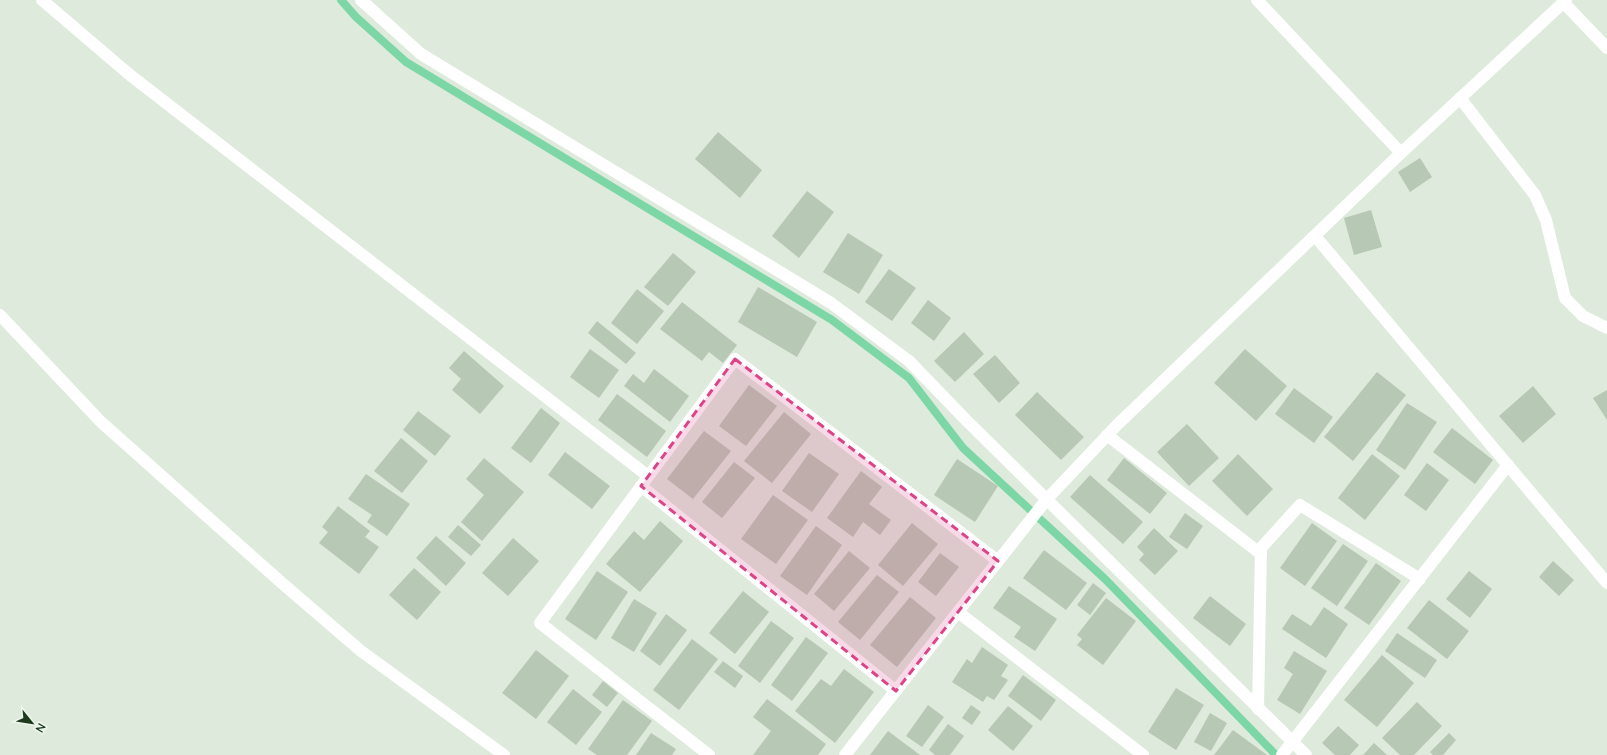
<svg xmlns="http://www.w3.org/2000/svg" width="1607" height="755" viewBox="0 0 1607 755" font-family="Lato,sans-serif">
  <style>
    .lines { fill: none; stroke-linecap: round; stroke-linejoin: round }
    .stream { stroke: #7dd6a5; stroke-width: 8 }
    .building { fill: #b7c8b4 }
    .street { stroke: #fff; stroke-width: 12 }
    .marked { fill: #dd4387; fill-opacity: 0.2; stroke: #dd4387; stroke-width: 3; stroke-dasharray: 8 5; stroke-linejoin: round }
  </style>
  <rect width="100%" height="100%" fill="#deeadc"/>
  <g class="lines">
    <polyline class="stream" points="341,0 356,17 406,62 832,320 909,378 963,448 1105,579 1276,755"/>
  </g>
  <g class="building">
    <polygon points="718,132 762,170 740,198 695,159"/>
    <polygon points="1420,158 1432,177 1410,192 1398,172"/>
    <polygon points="807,191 834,212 799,258 772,236"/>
    <polygon points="1371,210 1382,247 1354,255 1344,218"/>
    <polygon points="848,233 883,255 859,294 823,272"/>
    <polygon points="673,253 696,272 668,306 644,287"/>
    <polygon points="889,269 916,288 892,321 865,302"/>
    <polygon points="758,287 817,322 797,357 738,322"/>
    <polygon points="637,289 664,311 637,344 611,323"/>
    <polygon points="928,300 951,318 934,341 911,323"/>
    <polygon points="682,302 737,345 723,363 709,352 702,361 660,329"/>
    <polygon points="597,321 636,353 626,364 588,333"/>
    <polygon points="964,332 984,354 955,382 934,361"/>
    <polygon points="590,349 619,370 599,398 570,377"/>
    <polygon points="1245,349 1287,386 1256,421 1214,383"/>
    <polygon points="464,351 504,386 480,414 452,390 461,379 449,368"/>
    <polygon points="995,355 1020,383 999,403 973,374"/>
    <polygon points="654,369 689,396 670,422 624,386 633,374 644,383"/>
    <polygon points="1377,372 1406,395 1353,461 1324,437"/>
    <polygon points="749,385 777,406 746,446 719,426"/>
    <polygon points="1533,386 1556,414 1523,443 1499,416"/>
    <polygon points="1294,388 1333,417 1314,443 1275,414"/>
    <polygon points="1607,390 1607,420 1593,398"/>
    <polygon points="1037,392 1084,437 1061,460 1015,415"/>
    <polygon points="617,394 666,431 647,457 598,420"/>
    <polygon points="1407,403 1437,422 1405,470 1376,450"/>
    <polygon points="541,408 560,423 531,463 511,448"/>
    <polygon points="418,411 451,436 435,456 403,430"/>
    <polygon points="784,412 811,434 772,483 744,461"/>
    <polygon points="1187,424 1219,458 1189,486 1157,452"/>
    <polygon points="1452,428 1493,460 1475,484 1433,452"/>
    <polygon points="704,431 731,451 693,499 667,479"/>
    <polygon points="401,438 428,461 402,493 374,471"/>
    <polygon points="565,452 610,486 592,509 548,475"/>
    <polygon points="809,453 839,474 812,512 782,491"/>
    <polygon points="1238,454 1273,489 1247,516 1212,481"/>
    <polygon points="1372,454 1400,476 1365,520 1338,498"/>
    <polygon points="484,458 524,492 482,541 461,522 484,495 466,479"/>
    <polygon points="1124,458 1167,493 1150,514 1107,480"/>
    <polygon points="957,459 998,486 975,522 934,495"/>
    <polygon points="734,462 755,478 722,518 702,502"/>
    <polygon points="1427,463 1449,480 1426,511 1404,495"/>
    <polygon points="861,471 882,487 869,504 891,520 880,535 863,522 853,537 827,518"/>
    <polygon points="366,474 410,504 387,536 367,522 372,515 348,499"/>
    <polygon points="1090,475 1143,522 1123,544 1070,497"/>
    <polygon points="773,495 808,520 776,564 741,539"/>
    <polygon points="338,506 370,531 365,537 379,547 359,574 319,543 328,532 322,527"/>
    <polygon points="1185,513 1203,526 1187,549 1169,537"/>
    <polygon points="660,521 683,541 640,592 606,564 634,531 644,540"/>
    <polygon points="912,523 938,544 903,586 878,565"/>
    <polygon points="1312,523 1337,541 1305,586 1280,568"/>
    <polygon points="458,525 481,545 471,556 448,537"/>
    <polygon points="816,526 842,545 807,595 780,576"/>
    <polygon points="1154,528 1178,551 1155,575 1139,560 1144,554 1137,547"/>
    <polygon points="436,536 466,563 446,586 416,558"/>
    <polygon points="513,538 539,561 508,596 482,573"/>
    <polygon points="1343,544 1368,561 1337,606 1311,588"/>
    <polygon points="1044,550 1087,583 1066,610 1023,578"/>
    <polygon points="849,551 870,568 834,611 814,594"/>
    <polygon points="940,553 959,567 936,596 918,582"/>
    <polygon points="1553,561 1574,580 1559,596 1539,577"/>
    <polygon points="1376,563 1401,581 1369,625 1344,608"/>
    <polygon points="414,568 441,592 417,620 389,595"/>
    <polygon points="597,571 628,592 596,640 565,619"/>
    <polygon points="1469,571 1492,589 1470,618 1446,599"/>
    <polygon points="877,575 899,592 860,640 838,622"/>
    <polygon points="1093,583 1106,593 1090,615 1077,605"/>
    <polygon points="1009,586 1057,619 1035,651 1014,637 1021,627 993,608"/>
    <polygon points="743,591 769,612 735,654 709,633"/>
    <polygon points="1210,596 1246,624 1230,646 1193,618"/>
    <polygon points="910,597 936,618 897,667 870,645"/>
    <polygon points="1106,598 1136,621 1103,665 1077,645 1082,639 1077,635"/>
    <polygon points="634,599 657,613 634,652 611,638"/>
    <polygon points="1429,600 1469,631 1447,659 1407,628"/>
    <polygon points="1324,607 1348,624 1326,658 1282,629 1292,614 1311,626"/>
    <polygon points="666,614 687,630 660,666 640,651"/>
    <polygon points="771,621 794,638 760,683 738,666"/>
    <polygon points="1397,633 1437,660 1425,678 1385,651"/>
    <polygon points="806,637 828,653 792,701 771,685"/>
    <polygon points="692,639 718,659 679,710 653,690"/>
    <polygon points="982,647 1008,665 1001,676 1008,680 994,700 987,696 983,702 952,682 967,659 972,663"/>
    <polygon points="536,650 569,676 536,719 502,693"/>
    <polygon points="1294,651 1327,671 1300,714 1277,700 1293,674 1284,668"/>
    <polygon points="1382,655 1414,683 1377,727 1344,700"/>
    <polygon points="723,661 743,676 735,688 714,672"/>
    <polygon points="844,669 874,692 835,743 795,711 821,679 831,686"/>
    <polygon points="1023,675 1056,700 1041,721 1008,696"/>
    <polygon points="603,681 618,693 607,707 592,695"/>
    <polygon points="1176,688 1204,705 1176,750 1148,732"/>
    <polygon points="573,689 602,712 576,745 547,722"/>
    <polygon points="767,699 826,744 818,755 753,755 771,731 753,717"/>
    <polygon points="623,700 652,721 627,755 597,755 588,749"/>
    <polygon points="1417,702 1442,726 1414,755 1400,755 1382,738"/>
    <polygon points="928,705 944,717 922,747 906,736"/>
    <polygon points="971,705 981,712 972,725 962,718"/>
    <polygon points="1008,706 1033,726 1013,751 988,730"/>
    <polygon points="1210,713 1227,723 1211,751 1194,742"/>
    <polygon points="948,724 964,736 950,755 935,755 929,750"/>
    <polygon points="1338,726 1359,745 1350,755 1335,755 1322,743"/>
    <polygon points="1233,730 1267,755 1214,755"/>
    <polygon points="888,731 920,755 870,755"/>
    <polygon points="651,733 676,749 672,755 636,755"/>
    <polygon points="1449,733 1456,740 1443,755 1433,755 1430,752"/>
    <polygon points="1374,743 1387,755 1363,755"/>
  </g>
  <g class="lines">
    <g class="street">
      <polyline points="42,0 130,75 648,476"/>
      <polyline points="361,0 421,54 831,303 909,361 966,420 1306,755"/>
      <polyline points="1257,0 1401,153"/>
      <polyline points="1563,2 1607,48"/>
      <polyline points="1460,98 1535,195 1546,220 1565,298 1583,316 1607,328"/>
      <polyline points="1315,236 1607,583"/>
      <polyline points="0,315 101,422 283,584 361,651 504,755"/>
      <polyline points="1107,435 1261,554"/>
      <polyline points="641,486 896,691"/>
      <polyline points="958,612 1143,755"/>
      <polyline points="1258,709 1261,548 1300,505 1420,579"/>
      <polyline points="709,755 540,623 735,359 998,561"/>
      <polyline points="845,755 1047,499 1118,424 1401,153 1566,0"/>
      <polyline points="1282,755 1508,465"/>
    </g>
  </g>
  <path class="marked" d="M735,359L998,561L896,691L641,486Z"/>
  <g transform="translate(32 723) rotate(120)" stroke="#eef7ec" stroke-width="3" paint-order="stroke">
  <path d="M0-3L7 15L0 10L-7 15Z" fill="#1d3a1d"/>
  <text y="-6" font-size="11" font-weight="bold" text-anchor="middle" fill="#1d3a1d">N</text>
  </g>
</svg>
